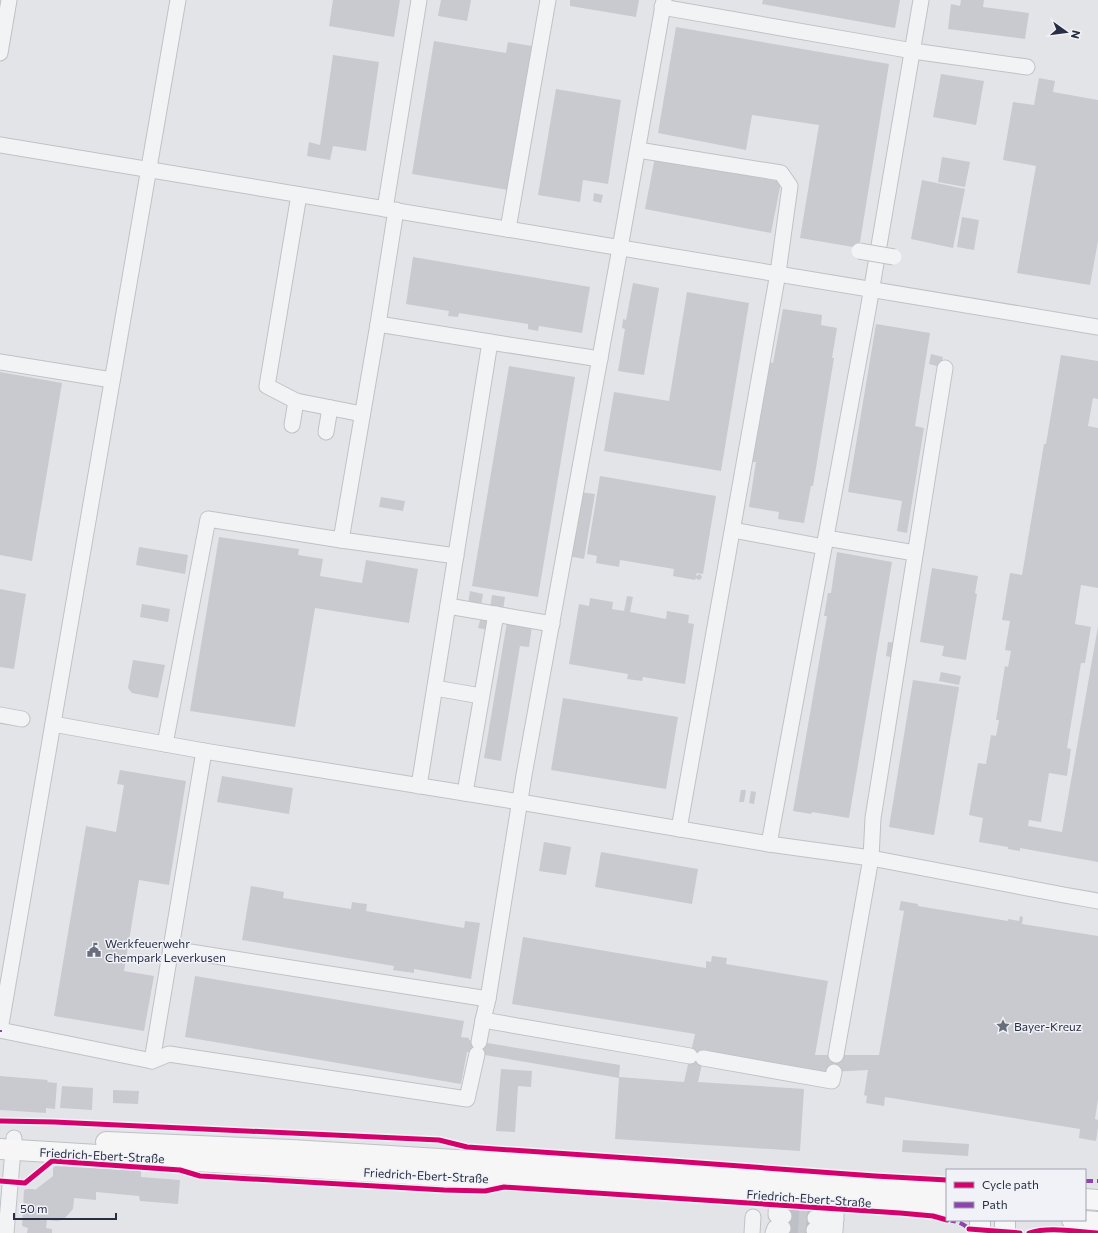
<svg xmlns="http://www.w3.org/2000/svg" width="1098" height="1233" viewBox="0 0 1098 1233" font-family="Commissioner,sans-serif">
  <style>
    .building { fill: #c8cacf }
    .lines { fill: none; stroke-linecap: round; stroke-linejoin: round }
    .minor-tunnel { stroke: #bdc0c7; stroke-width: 15; stroke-dasharray: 15 8; stroke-linecap: butt }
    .minor-casing { stroke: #c0c2c6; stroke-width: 17 }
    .major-casing { stroke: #bfc1c6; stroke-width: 22 }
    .minor { stroke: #f2f3f5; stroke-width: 15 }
    .major { stroke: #f6f6f7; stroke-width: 20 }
    .minor-bridge-casing { stroke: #c0c2c6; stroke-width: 17; stroke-linecap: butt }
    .minor-bridge { stroke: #f2f3f5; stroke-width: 15 }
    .quiet { stroke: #8e44ad; stroke-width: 4; stroke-dasharray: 8 4; stroke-linecap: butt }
    .cycleway-casing { stroke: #f0f2f7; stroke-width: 8 }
    .cycleway { stroke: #d6006c; stroke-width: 5 }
    .labels { text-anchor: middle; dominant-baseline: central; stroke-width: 3; stroke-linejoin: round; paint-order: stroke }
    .poi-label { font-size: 12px; fill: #282e43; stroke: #f0f2f7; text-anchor: start }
    .street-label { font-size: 12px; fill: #282e43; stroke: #f0f2f7 }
  </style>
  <rect width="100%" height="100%" fill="#e2e4e8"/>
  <g class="building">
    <polygon points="333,0 400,0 394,37 329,26"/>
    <polygon points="441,0 471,0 467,21 438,16"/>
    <polygon points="570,0 639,0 636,17 570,6"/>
    <polygon points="763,0 900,0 895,28 762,4"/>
    <polygon points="961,0 984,0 983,7 1029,13 1025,39 948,29 951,4 960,6"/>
    <polygon points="676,27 889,64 859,248 800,238 819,125 752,115 746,150 658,133"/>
    <polygon points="434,41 506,53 508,42 532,46 508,190 412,174"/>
    <polygon points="333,55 379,62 366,151 333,146 330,160 307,156 309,142 320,145"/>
    <polygon points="941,74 984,81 976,125 933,117"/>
    <polygon points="1039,78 1055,81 1053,92 1098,100 1098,241 1090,285 1017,273 1036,166 1003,160 1013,102 1034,105"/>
    <polygon points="556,89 621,100 608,184 583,180 580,202 538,195"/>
    <polygon points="655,157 781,182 771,233 645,209"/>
    <polygon points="942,157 970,162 965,187 938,182"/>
    <polygon points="922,180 965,189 953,248 911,239"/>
    <polygon points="594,193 603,195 601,203 593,201"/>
    <polygon points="962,217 979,220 974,250 957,247"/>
    <polygon points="413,257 590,287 582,333 539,326 538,331 528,329 528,324 459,313 458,317 448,316 449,311 406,304"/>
    <polygon points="633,283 659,288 644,375 618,371 625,329 622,328 623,319 626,320"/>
    <polygon points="687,292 749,303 721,471 604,451 614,392 669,401"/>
    <polygon points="783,309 822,315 821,325 837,328 832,358 834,358 813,486 811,486 804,523 778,519 779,512 749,507 756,462 752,462 769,362 773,363"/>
    <polygon points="876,324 930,333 915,426 924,428 907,533 897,531 902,501 848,492"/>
    <polygon points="931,354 943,357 941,367 929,364"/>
    <polygon points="1061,355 1098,361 1098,399 1093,398 1088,426 1098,428 1098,588 1081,585 1075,624 1091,627 1085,663 1081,663 1067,748 1071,749 1067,776 1049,773 1041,822 1029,820 1028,826 1062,832 1098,626 1098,862 1020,848 1020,851 1008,849 1008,847 979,842 983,818 969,815 978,763 986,764 991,735 996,736 999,720 996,720 1005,666 1008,667 1011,651 1005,650 1010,621 1002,620 1010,573 1022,575 1044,444 1046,444"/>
    <polygon points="509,366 575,377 538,597 472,586"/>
    <polygon points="0,372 62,383 32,561 0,555"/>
    <polygon points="600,476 716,496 703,574 697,573 696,576 700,574 702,577 701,579 698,580 696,578 695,580 673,576 674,569 620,560 619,567 596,563 597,556 587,554"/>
    <polygon points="579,492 595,494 584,559 568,556"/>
    <polygon points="381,497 405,501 403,511 379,507"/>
    <polygon points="219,537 299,549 298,555 323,559 320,576 362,583 366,560 418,569 409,623 315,608 295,727 190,711"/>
    <polygon points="139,547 188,555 185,574 136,565"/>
    <polygon points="837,552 892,562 849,818 812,812 811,814 793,811 827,616 824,616 828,593 831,593"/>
    <polygon points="932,568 978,576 975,593 977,594 966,660 942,656 944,646 920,642"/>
    <polygon points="0,589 26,594 14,669 0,667"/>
    <polygon points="470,591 483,594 481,606 468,604"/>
    <polygon points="492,595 505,597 503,610 490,608"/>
    <polygon points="627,596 633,597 630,612 666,619 667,611 689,615 688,623 694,624 685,684 643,677 642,681 627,679 628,674 569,664 579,604 589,606 590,598 613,602 612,609 624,611"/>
    <polygon points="142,604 170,609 168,622 140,617"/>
    <polygon points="481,617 490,619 488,630 478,628"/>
    <polygon points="507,622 532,626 529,647 520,646 501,761 484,758"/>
    <polygon points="888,642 898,643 895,658 886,656"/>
    <polygon points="133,660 165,665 158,698 132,693 128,688"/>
    <polygon points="941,672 961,676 959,685 939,681"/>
    <polygon points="913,680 959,687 934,835 889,827"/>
    <polygon points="563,698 678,717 666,789 551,770"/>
    <polygon points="120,770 186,781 169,885 139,880 124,971 154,976 144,1031 54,1016 86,826 116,832 124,785 117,784"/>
    <polygon points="222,776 293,788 289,814 217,802"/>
    <polygon points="741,790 746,790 744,802 739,802"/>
    <polygon points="751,791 756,792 754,804 749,803"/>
    <polygon points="544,842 571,847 566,875 539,871"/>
    <polygon points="601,852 698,869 692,904 595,887"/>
    <polygon points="251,886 284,892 283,898 351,909 352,902 358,903 367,904 366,911 464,928 465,921 480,923 471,979 414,969 414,973 393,970 394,966 242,940"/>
    <polygon points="901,901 918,904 918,906 1008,921 1008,919 1019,921 1020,916 1023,917 1022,924 1098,936 1098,1099 1095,1119 1098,1120 1098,1128 1096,1141 1079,1138 1080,1129 885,1097 884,1106 866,1103 867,1096 864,1095 868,1070 812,1073 704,1055 698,1082 804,1089 800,1151 615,1139 619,1078 467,1052 461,1084 185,1037 195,976 464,1021 461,1037 469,1038 469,1040 620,1065 619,1077 684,1082 695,1034 512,1004 523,937 706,968 706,961 711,962 712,956 727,958 726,964 828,981 815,1055 879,1055 904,911 899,910"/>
    <polygon points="501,1069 532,1071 531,1087 518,1086 515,1132 496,1131"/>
    <polygon points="0,1076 48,1080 47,1082 57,1083 55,1109 46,1108 46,1113 0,1110"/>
    <polygon points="62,1086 93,1088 92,1110 60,1108"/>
    <polygon points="113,1090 139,1091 138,1104 113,1103"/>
    <polygon points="903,1140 969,1144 968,1156 902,1152"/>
    <polygon points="55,1166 141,1171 141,1177 180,1180 178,1204 140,1201 139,1196 96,1192 96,1200 74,1198 73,1209 64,1219 58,1221 47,1220 46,1228 52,1229 52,1233 27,1233 28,1228 22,1226 24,1190 27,1189 34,1189 35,1190 53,1176 53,1168"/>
    <polygon points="785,1209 815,1212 814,1233 783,1233"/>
  </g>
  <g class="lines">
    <g class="minor-tunnel">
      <polyline points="784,1216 815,1218"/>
      <polyline points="783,1228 814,1230"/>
    </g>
    <defs>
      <g id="minor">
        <polyline points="662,7 913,51 1027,67"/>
        <polyline points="0,53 9,0"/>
        <polyline points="0,145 1098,327"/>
        <polyline points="638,150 781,173 790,186 778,273 679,829"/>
        <polyline points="299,195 267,386 296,401 362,414"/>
        <polyline points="385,209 419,0"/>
        <polyline points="396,210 378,324 490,342 419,786"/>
        <polyline points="508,229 548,0"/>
        <polyline points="490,342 600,359"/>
        <polyline points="0,362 112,380"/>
        <polyline points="292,425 296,401"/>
        <polyline points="326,432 330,408"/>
        <polyline points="733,530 824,547"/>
        <polyline points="826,538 915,553"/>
        <polyline points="341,540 456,556"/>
        <polyline points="448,606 552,624"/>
        <polyline points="435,688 481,696"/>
        <polyline points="0,715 22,719"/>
        <polyline points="53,724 204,751 520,802 769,844 871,858 1064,895 1098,901"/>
        <polyline points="165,744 208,519 341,540 378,324"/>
        <polyline points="465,793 496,614"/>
        <polyline points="769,844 868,310 921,0"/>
        <polyline points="171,949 488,999 524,775 620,248 664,0"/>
        <polyline points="488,999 483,1020 690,1056"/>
        <polyline points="0,1030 178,0"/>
        <polyline points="0,1030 152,1061 204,751"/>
        <polyline points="479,1042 483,1020"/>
        <polyline points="836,1055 871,858 873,818 945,368"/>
        <polyline points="703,1058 832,1081 834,1072"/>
        <polyline points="152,1061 169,1054 467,1099 477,1054"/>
        <polyline points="777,1196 776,1215 784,1216"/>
        <polyline points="815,1218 836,1219"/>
        <polyline points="814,1230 835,1231 837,1200"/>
        <polyline points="6,1233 14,1138"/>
        <polyline points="752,1233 753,1217"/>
        <polyline points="773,1233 775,1228 783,1228"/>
      </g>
      <g id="major">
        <polyline points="106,1142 291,1150 947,1190"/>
        <polyline points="0,1149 947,1207"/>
        <polyline points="1085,1199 1098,1200"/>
        <polyline points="980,1220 980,1233"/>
        <polyline points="1072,1220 1098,1222"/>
        <polyline points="1005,1233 1005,1220"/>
      </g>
    </defs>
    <use href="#minor" class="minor-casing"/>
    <use href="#major" class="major-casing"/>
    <use href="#minor" class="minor"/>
    <use href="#major" class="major"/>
    <defs>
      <polyline id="minor-bridge" points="859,251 894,257"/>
    </defs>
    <use href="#minor-bridge" class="minor-bridge-casing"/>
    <use href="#minor-bridge" class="minor-bridge"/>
    <g class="quiet">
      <polyline points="0,1032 0,1030"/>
      <polyline points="1085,1181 1098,1181"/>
      <path d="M948,1220C957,1222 962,1222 969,1229V1231"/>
    </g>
    <defs>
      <g id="cycleway">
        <polyline points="0,1121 54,1122 439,1140 467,1147 672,1161 875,1176 947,1180"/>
        <polyline points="0,1181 25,1183 52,1161 180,1170 200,1176 444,1190 485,1191 504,1187 900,1213 933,1216 947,1220"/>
        <polyline points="969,1229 1020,1233"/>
        <path d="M1029,1233C1050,1226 1076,1232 1097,1233"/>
      </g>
    </defs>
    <use href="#cycleway" class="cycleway-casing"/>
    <use href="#cycleway" class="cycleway"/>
  </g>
  <defs>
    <symbol id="civic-bare" viewBox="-9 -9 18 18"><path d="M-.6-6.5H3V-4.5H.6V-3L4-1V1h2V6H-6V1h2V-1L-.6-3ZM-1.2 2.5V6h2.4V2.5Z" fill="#696e7d" stroke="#f0f2f7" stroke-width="2.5" paint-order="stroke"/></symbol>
    <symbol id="sight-bare" viewBox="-9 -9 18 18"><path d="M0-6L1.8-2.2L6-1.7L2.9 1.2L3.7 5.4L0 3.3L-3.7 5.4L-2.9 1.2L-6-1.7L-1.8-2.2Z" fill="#696e7d" stroke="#f0f2f7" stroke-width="2.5" paint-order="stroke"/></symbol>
  </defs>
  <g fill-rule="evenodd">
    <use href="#civic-bare" x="84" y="940" width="20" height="20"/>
    <use href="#sight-bare" x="993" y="1016" width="20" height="20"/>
  </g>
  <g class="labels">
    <g class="poi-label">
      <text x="105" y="943">Werkfeuerwehr<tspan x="105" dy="14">Chempark Leverkusen</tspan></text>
      <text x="1014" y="1026">Bayer-Kreuz</text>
    </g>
    <g class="street-label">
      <text transform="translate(102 1155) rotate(3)">Friedrich-Ebert-Straße</text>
      <text transform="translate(426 1175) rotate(3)">Friedrich-Ebert-Straße</text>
      <text transform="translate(809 1198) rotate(4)">Friedrich-Ebert-Straße</text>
    </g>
  </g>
  <rect x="946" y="1169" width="140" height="52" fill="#f0f2f7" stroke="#a0a4af"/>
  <rect x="954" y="1182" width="20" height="6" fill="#d6006c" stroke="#a0a4af"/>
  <text x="982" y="1189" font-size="12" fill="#282e43">Cycle path</text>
  <rect x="954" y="1202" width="20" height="6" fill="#8e44ad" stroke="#a0a4af"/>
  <text x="982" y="1209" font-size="12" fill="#282e43">Path</text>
  <g transform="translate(1066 32) rotate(104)" stroke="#f0f2f7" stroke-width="3" paint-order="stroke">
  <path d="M0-3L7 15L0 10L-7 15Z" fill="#282e43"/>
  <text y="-6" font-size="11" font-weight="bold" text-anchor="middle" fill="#282e43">N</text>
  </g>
  <path d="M14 1213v6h102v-6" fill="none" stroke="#282e43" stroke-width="2"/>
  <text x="20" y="1213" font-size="12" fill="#282e43" stroke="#f0f2f7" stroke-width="3" paint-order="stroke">50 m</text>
</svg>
